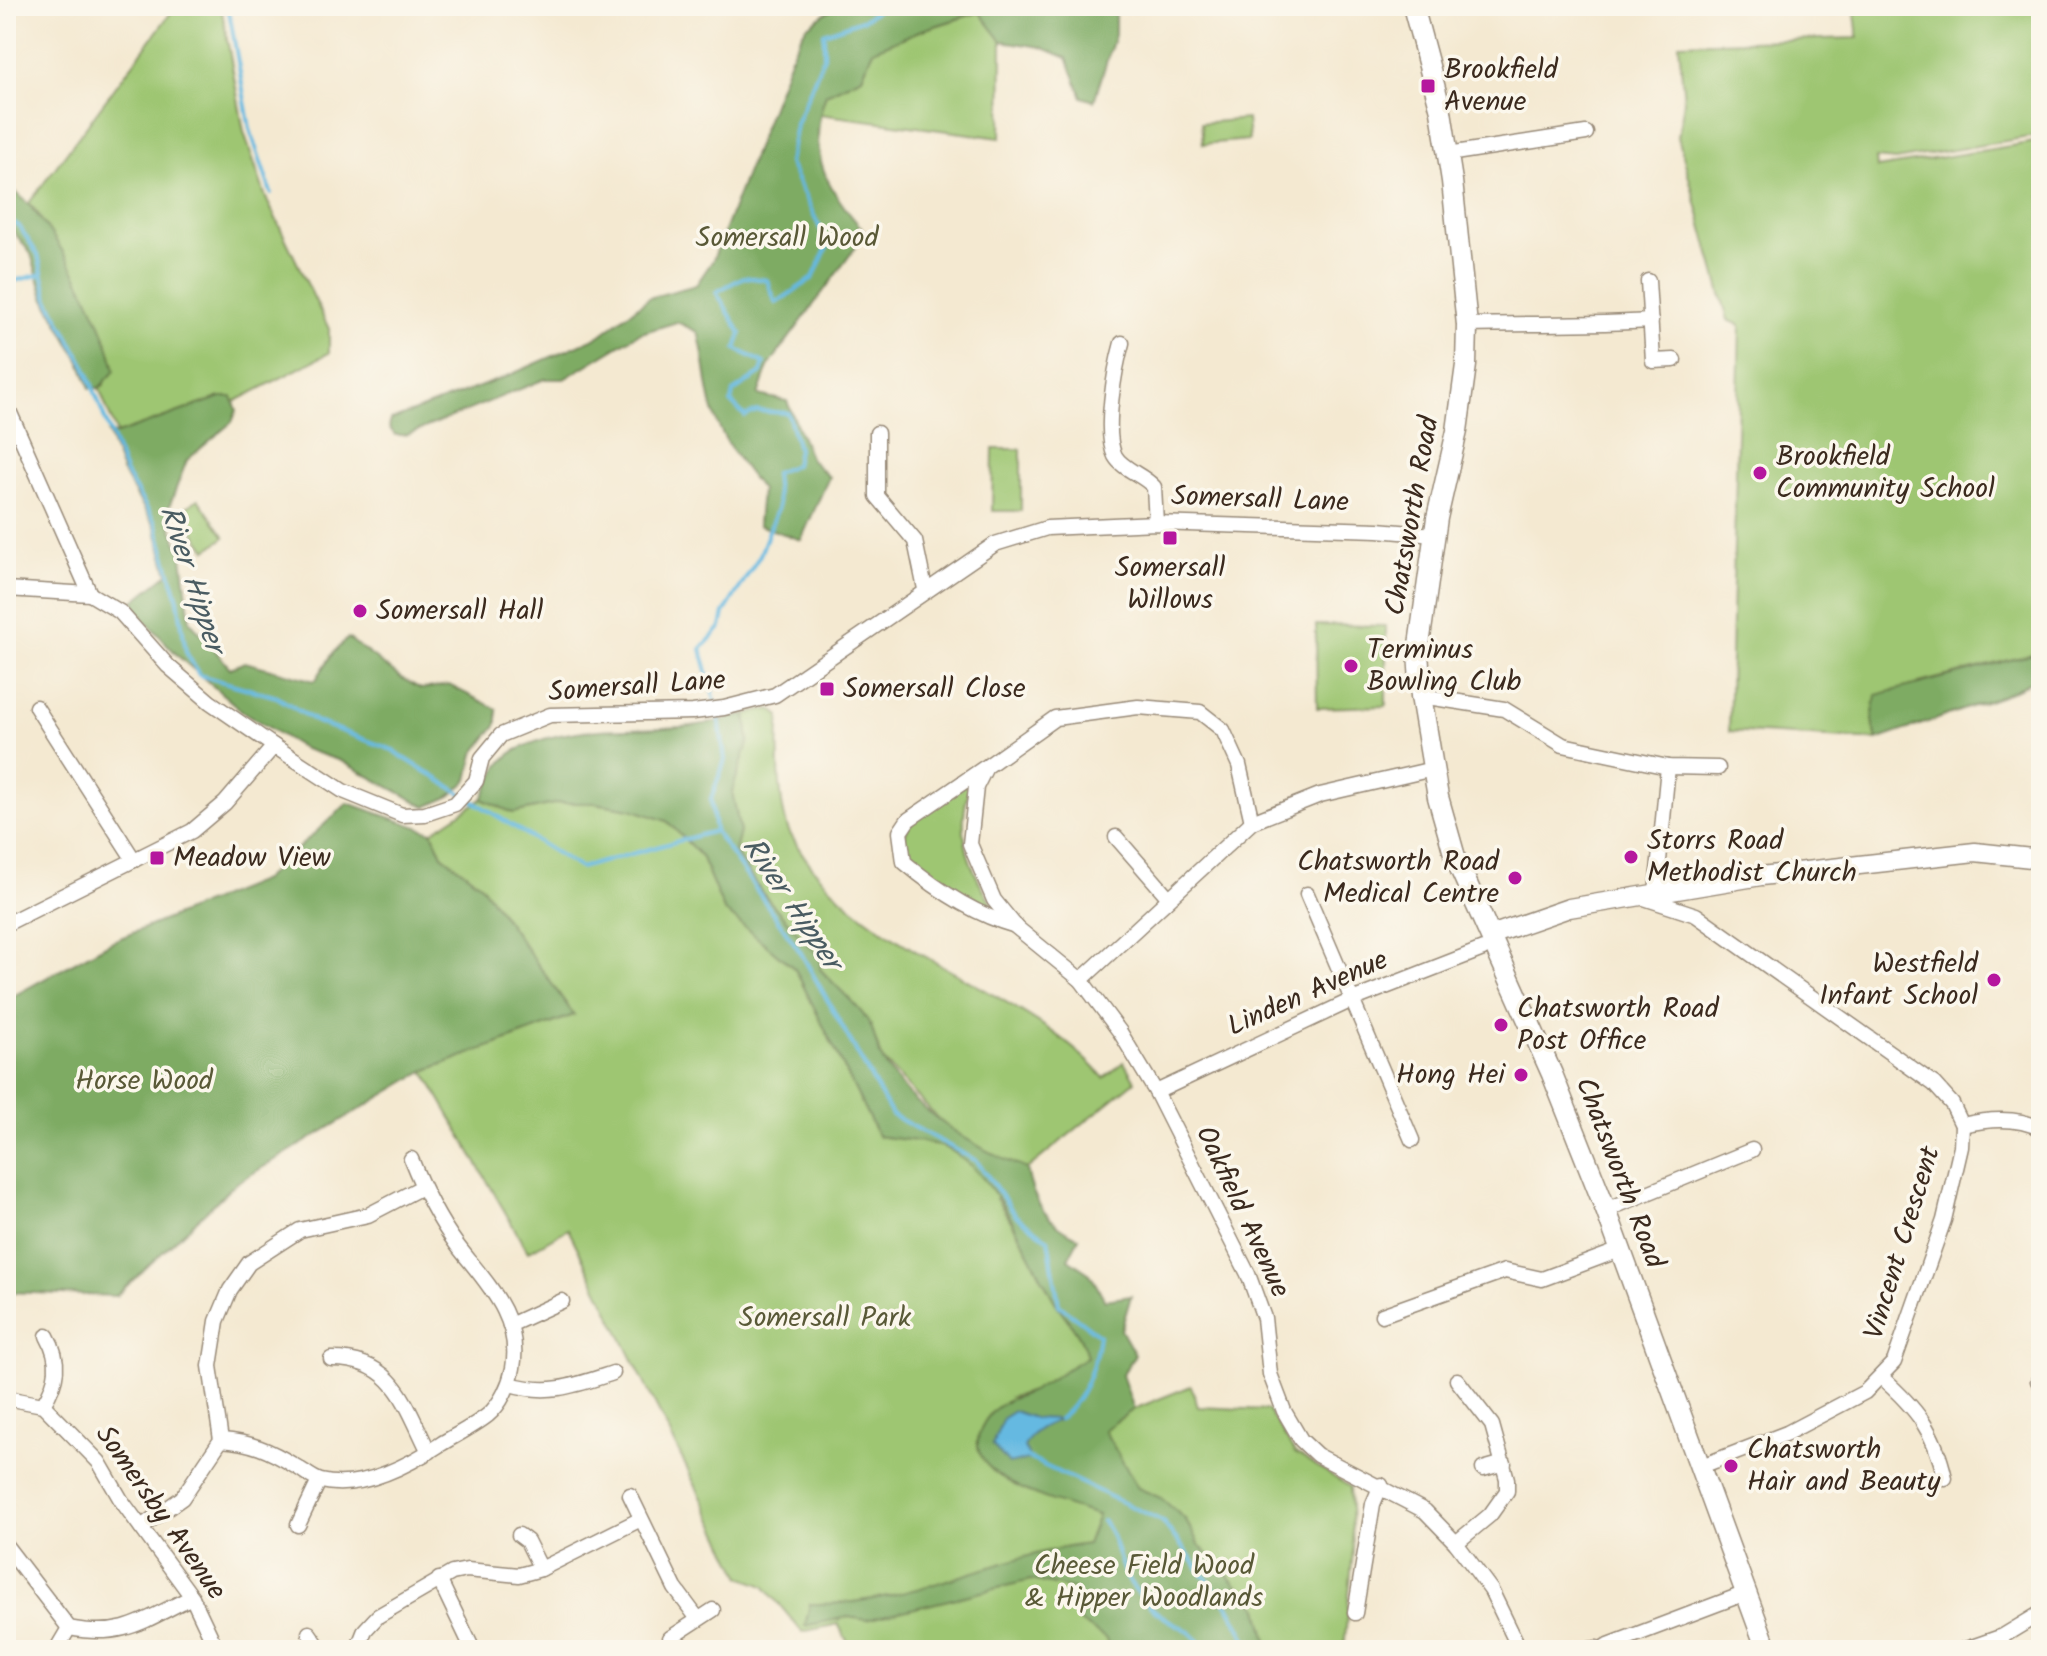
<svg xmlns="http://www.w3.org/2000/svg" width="2047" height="1656" viewBox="0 0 2047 1656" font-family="Kalam,sans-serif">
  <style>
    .green { fill: #9ec672; stroke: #6c7848; stroke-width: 2 }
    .forest { fill: #7eab64; stroke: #5c6a41; stroke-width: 2 }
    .water { fill: #65b9e1; stroke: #507280; stroke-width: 2 }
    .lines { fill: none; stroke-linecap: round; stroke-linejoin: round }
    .stream { stroke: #65b9e1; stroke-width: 4 }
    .minor-casing { stroke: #988a78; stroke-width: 17 }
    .major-casing { stroke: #988a78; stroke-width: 21 }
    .highway-casing { stroke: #988a78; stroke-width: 23 }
    .minor { stroke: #fff; stroke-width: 14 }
    .major { stroke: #fff; stroke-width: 18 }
    .highway { stroke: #fff; stroke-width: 20 }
    .poi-dot { fill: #b5179e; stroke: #fbf7ec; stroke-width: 3 }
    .labels { text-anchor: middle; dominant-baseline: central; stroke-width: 7; stroke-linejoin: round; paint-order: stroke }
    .poi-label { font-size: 28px; fill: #3b2a1e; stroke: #fbf7ec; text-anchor: start }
    .park-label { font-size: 28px; fill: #595937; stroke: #fbf7ec }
    .street-label { font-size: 28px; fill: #3b2a1e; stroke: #fbf7ec }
    .water-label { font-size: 30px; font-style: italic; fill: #4a5c62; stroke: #fbf7ec }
  </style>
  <rect width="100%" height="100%" fill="#fbf7ec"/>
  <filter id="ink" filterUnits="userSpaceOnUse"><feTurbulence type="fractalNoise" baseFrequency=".0125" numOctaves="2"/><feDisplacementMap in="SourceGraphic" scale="16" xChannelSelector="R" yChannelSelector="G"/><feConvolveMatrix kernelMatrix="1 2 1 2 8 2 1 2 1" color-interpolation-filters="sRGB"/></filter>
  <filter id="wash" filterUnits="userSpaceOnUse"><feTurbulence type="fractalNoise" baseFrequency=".006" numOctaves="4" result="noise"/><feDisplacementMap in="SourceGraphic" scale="32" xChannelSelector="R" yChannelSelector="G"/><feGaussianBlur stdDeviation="1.8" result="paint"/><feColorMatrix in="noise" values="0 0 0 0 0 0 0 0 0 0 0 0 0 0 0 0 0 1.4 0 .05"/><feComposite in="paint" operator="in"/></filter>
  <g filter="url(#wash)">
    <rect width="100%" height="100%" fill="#f4e9d1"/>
    <g class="green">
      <polygon points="176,6 221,6 244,132 266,198 329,329 329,353 234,402 232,397 221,397 117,434 99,388 104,385 39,215 29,203"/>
      <polygon points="1854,6 2041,6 2041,135 1895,160 1876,158 1877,168 2041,141 2041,652 1919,683 1872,720 1877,740 1729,731 1740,325 1728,320 1678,137 1684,102 1679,43 1858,38"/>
      <polygon points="980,12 1002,41 1001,138 819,114 826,94 862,77 873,50 919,31"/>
      <polygon points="1247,119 1249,140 1203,144 1201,123"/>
      <polygon points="993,449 1021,449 1021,511 992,511"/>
      <polygon points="198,499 225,537 207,550 180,512"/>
      <polygon points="1316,625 1386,626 1386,706 1317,708"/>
      <path d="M771,709L780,716C777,741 778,813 791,835C857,956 1016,978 1104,1078L1124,1062L1135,1081L1027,1169L996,1199C1019,1231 1035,1264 1053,1298C1065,1319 1082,1332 1087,1357L1032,1391L1011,1397L1104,1429L1134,1409L1191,1386L1198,1407L1268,1410L1295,1453L1350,1487L1353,1550L1344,1650H852L838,1624L802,1632L764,1586L741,1577L568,1229L528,1252L424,1071L574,1015L481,885L442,855L432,832L482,799L513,813L558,803H595L631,809L667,821L701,856L724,910L795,969L878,1136L941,1122L882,1059L869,1022L820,969V958L762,893L735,852C741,826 730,810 733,789C738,756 750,753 746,714Z"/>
      <path d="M968,783L970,787C954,834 970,870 996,910L992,915C969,900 880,860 911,823C925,807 951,795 968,783Z"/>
    </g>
    <g class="forest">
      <path d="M836,6H1115V35L1094,101L1082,97L1067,58L1041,47L1002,41L979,12L919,31L873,50L862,77L826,94C805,153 827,190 866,233L768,367L758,395L787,401L811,460L829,477L801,540L758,525L761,490C743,466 724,443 714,414C705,388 706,359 698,332L677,322L638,334L564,379H545L407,435H395L389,427L391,420L503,378L599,336L649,298L696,285L713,260L794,49L806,27Z"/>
      <path d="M6,185C49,211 106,322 115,371L99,388H90L80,362L44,297L31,254L6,222Z"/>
      <polygon points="221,397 232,397 237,410 232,422 187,460 169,507 169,520 182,556 190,621 230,668 245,662 315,681 333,653 348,638 401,678 421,689 449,685 497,709 497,724 474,754 468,780 449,797 426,807 341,761 304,749 242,711 179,657 141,616 134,601 168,574 155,527 122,471 108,433 117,434"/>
      <polygon points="2041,652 2041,677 2002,696 1877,740 1872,720 1876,695"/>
      <path d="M746,714L749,741L732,791L740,832L735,852L762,893L821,958L820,969C835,986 859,1005 870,1024C875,1035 876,1048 882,1059C911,1109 975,1149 1027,1169C1033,1204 1048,1223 1079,1238L1068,1259L1090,1274L1105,1300L1131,1296L1121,1330L1135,1355L1122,1375L1134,1409L1104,1430L1138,1488L1161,1498L1185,1519L1200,1546L1259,1608L1269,1650H1112L1105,1638L1081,1623L1077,1590L1031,1580L866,1620L848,1617L805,1626L810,1604C906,1607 993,1556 1087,1544L1098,1515C1056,1502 937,1474 992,1412C1005,1398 1020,1398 1035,1389C1052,1379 1069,1367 1087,1357C1082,1333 1066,1320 1054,1300C1026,1252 1000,1179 950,1150C931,1140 899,1140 878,1136L795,969L724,910L701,856L667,821L631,809L595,803H558L513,813L482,799C491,781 498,759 517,750C575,720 637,734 698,725C714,723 730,718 746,714Z"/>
      <polygon points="348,803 432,832 442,855 481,885 574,1015 424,1071 235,1184 116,1296 6,1292 6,1000 113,941 263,880"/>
    </g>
    <path class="water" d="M1014,1411L1034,1418L1061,1419C1043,1426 1033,1429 1024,1447L1030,1459L1009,1464L992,1445L1003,1418Z"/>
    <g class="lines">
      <g class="stream">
        <polyline points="228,6 250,129 271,193"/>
        <path d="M6,218L19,226L38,255L48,299L85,366L125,472L156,524L178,600L186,652L199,675L277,697L317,722L390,749L580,868L715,831L801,953L892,1115L977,1161L1016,1216L1048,1239L1059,1305L1099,1335C1095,1367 1085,1398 1059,1419"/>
        <polyline points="6,283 42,274"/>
        <polyline points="716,705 701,649 721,627 724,613 760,555 778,507 775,473 795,465 798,449 788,413 757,411 745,416 731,402 733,392 761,373 764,363 736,349 741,333 716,292 744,277 767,280 776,303 813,278 828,245 789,163 796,124 824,56 824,33 865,19 883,6"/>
        <polyline points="715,831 711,799 725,760 718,713"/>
        <polyline points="1026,1457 1162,1521 1230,1609 1252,1650"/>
        <path d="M1102,1521C1116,1533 1117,1561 1127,1578C1133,1588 1143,1598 1151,1607C1167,1625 1193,1625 1203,1650"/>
      </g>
    </g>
  </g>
  <g filter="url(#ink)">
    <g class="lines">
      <defs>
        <g id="minor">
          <polyline points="1448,154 1586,133"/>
          <polyline points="1648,281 1653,361 1674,360"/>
          <path d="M1467,325C1529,323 1589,325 1651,321"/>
          <path d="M1122,343C1115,368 1103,432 1115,456C1123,470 1144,475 1154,487L1156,523"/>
          <polyline points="6,404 90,594"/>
          <polyline points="877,433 877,496 915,541 925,589"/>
          <polyline points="6,589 90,594 120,612 168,666 210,702 274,746 343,791 402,815 425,814 455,804 476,781 482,758 501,735 550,715 693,712 724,708 775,695 995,544 1047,528 1156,523 1378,530 1434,535"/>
          <polyline points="1421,696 1504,709 1563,745 1668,767 1718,768"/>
          <polyline points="36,707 134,860"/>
          <path d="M984,768L908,820L900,832L904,862C936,889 975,915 1016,926"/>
          <polyline points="1252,822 1239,765 1223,730 1200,712 1138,707 1055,718 986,767 976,787 970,844 994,900 1016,927 1081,980 1120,1032 1156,1092 1248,1274 1264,1318 1270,1374 1284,1411 1301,1440 1317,1455 1425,1511 1456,1543 1491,1590 1520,1650"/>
          <polyline points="1116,837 1169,898"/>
          <polyline points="1656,892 1668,767"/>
          <polyline points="1307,894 1412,1140"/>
          <polyline points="1641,897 1696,915 1934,1084 1952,1104 1962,1125 1961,1147 1944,1220 1894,1362 1865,1392 1787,1433 1699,1467"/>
          <polyline points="6,924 192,831 225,803 274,746"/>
          <polyline points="1081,980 1252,822 1320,795 1433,769"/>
          <polyline points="1156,1092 1352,1000 1483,949"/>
          <path d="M1962,1125C1988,1119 2017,1116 2041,1129"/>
          <polyline points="1606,1210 1752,1150"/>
          <polyline points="1382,1315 1505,1271 1542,1279 1620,1250"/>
          <polyline points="510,1325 562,1301"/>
          <path d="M331,1359C394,1358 405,1404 429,1452"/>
          <path d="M1881,1377C1917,1409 1934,1430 1945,1478"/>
          <polyline points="2038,1381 2041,1377"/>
          <path d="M510,1384C549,1396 576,1385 613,1373"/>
          <polyline points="6,1398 43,1405 99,1462 121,1500 192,1597 217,1650"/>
          <path d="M43,1405C58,1381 61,1361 47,1336"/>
          <path d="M221,1440C250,1442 270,1450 295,1466C303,1470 312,1479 321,1481C361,1491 409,1465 441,1444C456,1435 474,1426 488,1415C501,1404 510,1384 513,1368C522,1316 485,1282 457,1245C438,1219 423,1189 411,1159"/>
          <polyline points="1483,1469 1504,1463"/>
          <polyline points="630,1495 675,1588 698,1619"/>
          <polyline points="298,1525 319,1481"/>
          <polyline points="141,1527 182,1498 221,1440 210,1366 217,1321 230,1290 249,1263 300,1230 368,1215 422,1187"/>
          <polyline points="519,1535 527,1541 541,1569"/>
          <polyline points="1456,1543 1490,1515 1507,1491 1507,1479 1492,1425 1457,1380"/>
          <path d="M6,1546L69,1628C124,1639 144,1620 192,1597"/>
          <polyline points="439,1579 473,1650"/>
          <polyline points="1355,1613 1373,1504 1381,1485"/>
          <polyline points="309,1633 316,1643 313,1650"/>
          <polyline points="670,1638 713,1610"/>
          <polyline points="1606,1646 1746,1593"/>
          <polyline points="56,1650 69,1628"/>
          <polyline points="357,1650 365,1630 378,1616 452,1573 467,1570 519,1575 541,1569 641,1519"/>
          <polyline points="1584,1650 1597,1648"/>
          <polyline points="1963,1650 2003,1636 2041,1613"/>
        </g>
        <polyline id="major" points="1491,935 1569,908 1761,876 1975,852 2041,859"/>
        <polyline id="highway" points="1413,6 1441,111 1452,181 1467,325 1466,365 1457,431 1437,518 1418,652 1421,696 1438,797 1455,857 1552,1074 1606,1210 1767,1650"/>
      </defs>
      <use href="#minor" class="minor-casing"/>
      <use href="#major" class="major-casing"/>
      <use href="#highway" class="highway-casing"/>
      <use href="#minor" class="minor"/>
      <use href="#major" class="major"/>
      <use href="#highway" class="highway"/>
    </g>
  </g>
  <g class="poi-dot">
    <rect x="1420" y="78" width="16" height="16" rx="4"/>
    <circle cx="1760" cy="473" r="8"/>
    <rect x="1162" y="530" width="16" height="16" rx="4"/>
    <circle cx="360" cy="611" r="8"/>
    <circle cx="1351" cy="666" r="8"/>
    <rect x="819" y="681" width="16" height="16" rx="4"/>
    <circle cx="1631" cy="857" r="8"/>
    <rect x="149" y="850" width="16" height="16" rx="4"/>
    <circle cx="1515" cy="878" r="8"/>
    <circle cx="1994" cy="980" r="8"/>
    <circle cx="1501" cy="1025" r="8"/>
    <circle cx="1521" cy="1075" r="8"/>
    <circle cx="1731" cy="1466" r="8"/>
  </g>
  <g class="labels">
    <g class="poi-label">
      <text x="1444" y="70">Brookfield<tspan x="1444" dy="32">Avenue</tspan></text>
      <text x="1776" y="457">Brookfield<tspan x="1776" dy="32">Community School</tspan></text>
      <text x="1170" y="568" text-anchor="middle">Somersall<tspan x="1170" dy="32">Willows</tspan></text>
      <text x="376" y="611">Somersall Hall</text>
      <text x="1367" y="650">Terminus<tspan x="1367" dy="32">Bowling Club</tspan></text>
      <text x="843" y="689">Somersall Close</text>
      <text x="1647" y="841">Storrs Road<tspan x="1647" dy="32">Methodist Church</tspan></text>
      <text x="173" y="858">Meadow View</text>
      <text x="1499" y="862" text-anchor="end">Chatsworth Road<tspan x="1499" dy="32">Medical Centre</tspan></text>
      <text x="1978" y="964" text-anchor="end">Westfield<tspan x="1978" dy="32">Infant School</tspan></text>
      <text x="1517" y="1009">Chatsworth Road<tspan x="1517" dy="32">Post Office</tspan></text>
      <text x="1505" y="1075" text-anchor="end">Hong Hei</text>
      <text x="1747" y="1450">Chatsworth<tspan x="1747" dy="32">Hair and Beauty</tspan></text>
    </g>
    <g class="park-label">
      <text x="787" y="238">Somersall Wood</text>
      <text x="144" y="1081">Horse Wood</text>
      <text x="825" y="1318">Somersall Park</text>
      <text x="1144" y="1566">Cheese Field Wood<tspan x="1144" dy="32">&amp; Hipper Woodlands</tspan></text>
    </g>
    <g class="street-label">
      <text transform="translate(1260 500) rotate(2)">Somersall Lane</text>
      <text transform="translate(1413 516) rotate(-80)">Chatsworth Road</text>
      <text transform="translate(637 687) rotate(-4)">Somersall Lane</text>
      <text transform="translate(1308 994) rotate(-24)">Linden Avenue</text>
      <text transform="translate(1619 1173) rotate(69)">Chatsworth Road</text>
      <text transform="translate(1242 1212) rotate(65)">Oakfield Avenue</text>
      <text transform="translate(1903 1243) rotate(-73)">Vincent Crescent</text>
      <text transform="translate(160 1513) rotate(55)">Somersby Avenue</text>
    </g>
    <g class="water-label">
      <text transform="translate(191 579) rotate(72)">River Hipper</text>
      <text transform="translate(791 904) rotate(56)">River Hipper</text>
    </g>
  </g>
  <rect width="2047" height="1656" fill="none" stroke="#fbf7ec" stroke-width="32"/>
</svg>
